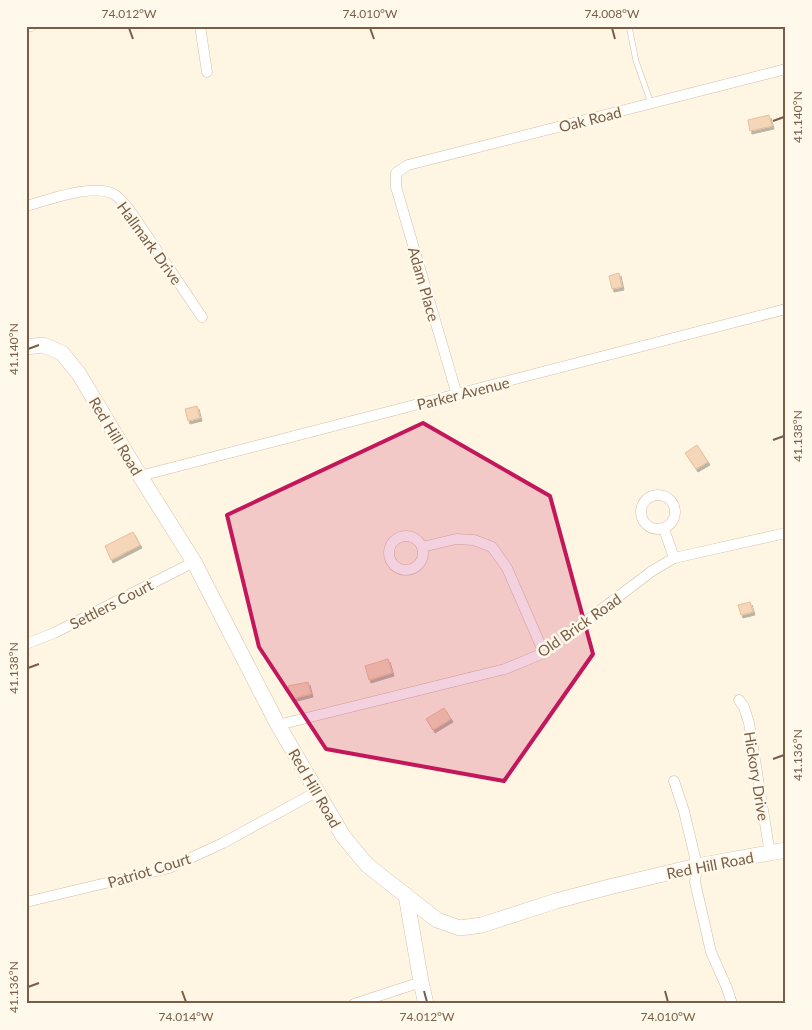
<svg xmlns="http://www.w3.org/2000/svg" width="812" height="1030" viewBox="0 0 812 1030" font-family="Lato,sans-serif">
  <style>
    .building { fill: #f6d6b8; stroke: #eabe97; filter: url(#shadow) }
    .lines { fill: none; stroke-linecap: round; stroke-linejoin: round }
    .lane-casing { stroke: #d0bea8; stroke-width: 6 }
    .street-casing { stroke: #d0bea8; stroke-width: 11 }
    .secondary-casing { stroke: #d6c0a8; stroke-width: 16 }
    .lane { stroke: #fff; stroke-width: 5 }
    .street { stroke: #fff; stroke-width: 10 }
    .secondary { stroke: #fff; stroke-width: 15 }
    .marked { fill: #c2185b; fill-opacity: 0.2; stroke: #c2185b; stroke-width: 4; stroke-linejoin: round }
    .ticks { fill: none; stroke: #795d46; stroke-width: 2 }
    .labels { text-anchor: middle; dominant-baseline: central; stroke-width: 5; stroke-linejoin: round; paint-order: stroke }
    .street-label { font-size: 15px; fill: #795d46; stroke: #fff9eb }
    .neatline { fill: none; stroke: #795d46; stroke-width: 2 }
    .ticks-label { font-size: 12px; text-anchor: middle; fill: #795d46 }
  </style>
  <defs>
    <filter id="shadow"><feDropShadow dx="2" dy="3" stdDeviation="0" flood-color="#0004"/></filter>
  </defs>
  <rect width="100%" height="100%" fill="#fef6e3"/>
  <g class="building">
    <polygon points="769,115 772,126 750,131 748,120"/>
    <polygon points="619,273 622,287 612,289 609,276"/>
    <polygon points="197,406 200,418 188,421 185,409"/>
    <polygon points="697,445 708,462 696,469 685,453"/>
    <polygon points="133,532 140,545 111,560 105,546"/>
    <polygon points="750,602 753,612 741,615 738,605"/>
    <polygon points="388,659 392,673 369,680 365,666"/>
    <polygon points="308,682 311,694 292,699 288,686"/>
    <polygon points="444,708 451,719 433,730 426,719"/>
  </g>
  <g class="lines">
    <defs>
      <polyline id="lane" points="629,26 636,61 651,103"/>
      <g id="street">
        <polyline points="200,26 207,72"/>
        <polyline points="26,27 31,26"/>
        <path d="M26,206C48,200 96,182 115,195C120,198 125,205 129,209L202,317"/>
        <polyline points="457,395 396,187 396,173 408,165 786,69"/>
        <polyline points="140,476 786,309"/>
        <circle cx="658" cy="512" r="17"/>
        <polyline points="664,529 674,558"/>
        <circle cx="406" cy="553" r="17"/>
        <polyline points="422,547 456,539 474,540 492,547 507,568 544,653"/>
        <polyline points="26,644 54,633 194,562"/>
        <polyline points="739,700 744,707 749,723 770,854"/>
        <polyline points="278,725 505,669 544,653 652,571 674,558 786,533"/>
        <polyline points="674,781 684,811 697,866 695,882 711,952 727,988 732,1004"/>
        <polyline points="26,902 169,868 223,843 318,791"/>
        <polyline points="354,1004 421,982"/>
      </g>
      <g id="secondary">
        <polyline points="26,347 43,345 62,353 79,374 140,476 194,562 278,725 343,836 367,865 437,920 460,928 482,925 556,901 613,886 697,866 786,850"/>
        <polyline points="406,895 421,982 426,1004"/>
      </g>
    </defs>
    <use href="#lane" class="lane-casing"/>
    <use href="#street" class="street-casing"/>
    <use href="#secondary" class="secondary-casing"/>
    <use href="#lane" class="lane"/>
    <use href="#street" class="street"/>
    <use href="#secondary" class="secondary"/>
  </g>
  <path class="marked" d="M423,423L550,496L593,654L504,781L326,749L259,647L227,515Z"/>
  <path class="ticks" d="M129,28L133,39M370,28L374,39M612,28L615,39M773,121L784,117M28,349L39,345M773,440L784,436M28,668L39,664M773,759L784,755M28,987L39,983M182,991L186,1002M424,991L427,1002M665,991L668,1002"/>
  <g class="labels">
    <g class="street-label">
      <text transform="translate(590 119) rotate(-14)">Oak Road</text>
      <text transform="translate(150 243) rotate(54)">Hallmark Drive</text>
      <text transform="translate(424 284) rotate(74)">Adam Place</text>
      <text transform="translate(463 393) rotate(-14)">Parker Avenue</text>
      <text transform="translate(116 436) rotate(59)">Red Hill Road</text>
      <text transform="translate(111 604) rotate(-27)">Settlers Court</text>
      <text transform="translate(579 625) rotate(-35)">Old Brick Road</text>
      <text transform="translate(757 776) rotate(81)">Hickory Drive</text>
      <text transform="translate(315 788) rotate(60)">Red Hill Road</text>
      <text transform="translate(710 865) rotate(-11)">Red Hill Road</text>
      <text transform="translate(149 870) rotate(-17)">Patriot Court</text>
    </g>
  </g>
  <rect width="812" height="1030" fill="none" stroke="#fff9eb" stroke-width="55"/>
  <rect x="28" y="28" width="756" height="974" class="neatline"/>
  <g class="ticks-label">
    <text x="129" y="18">74.012°W</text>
    <text x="370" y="18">74.010°W</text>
    <text x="612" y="18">74.008°W</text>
    <text transform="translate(798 117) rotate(-90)" y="4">41.140°N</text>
    <text transform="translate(14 349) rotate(-90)" y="4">41.140°N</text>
    <text transform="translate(798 436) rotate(-90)" y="4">41.138°N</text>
    <text transform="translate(14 668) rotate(-90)" y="4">41.138°N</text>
    <text transform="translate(798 755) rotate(-90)" y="4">41.136°N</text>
    <text transform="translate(14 987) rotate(-90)" y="4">41.136°N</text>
    <text x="186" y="1021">74.014°W</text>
    <text x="427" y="1021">74.012°W</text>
    <text x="668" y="1021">74.010°W</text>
  </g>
</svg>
